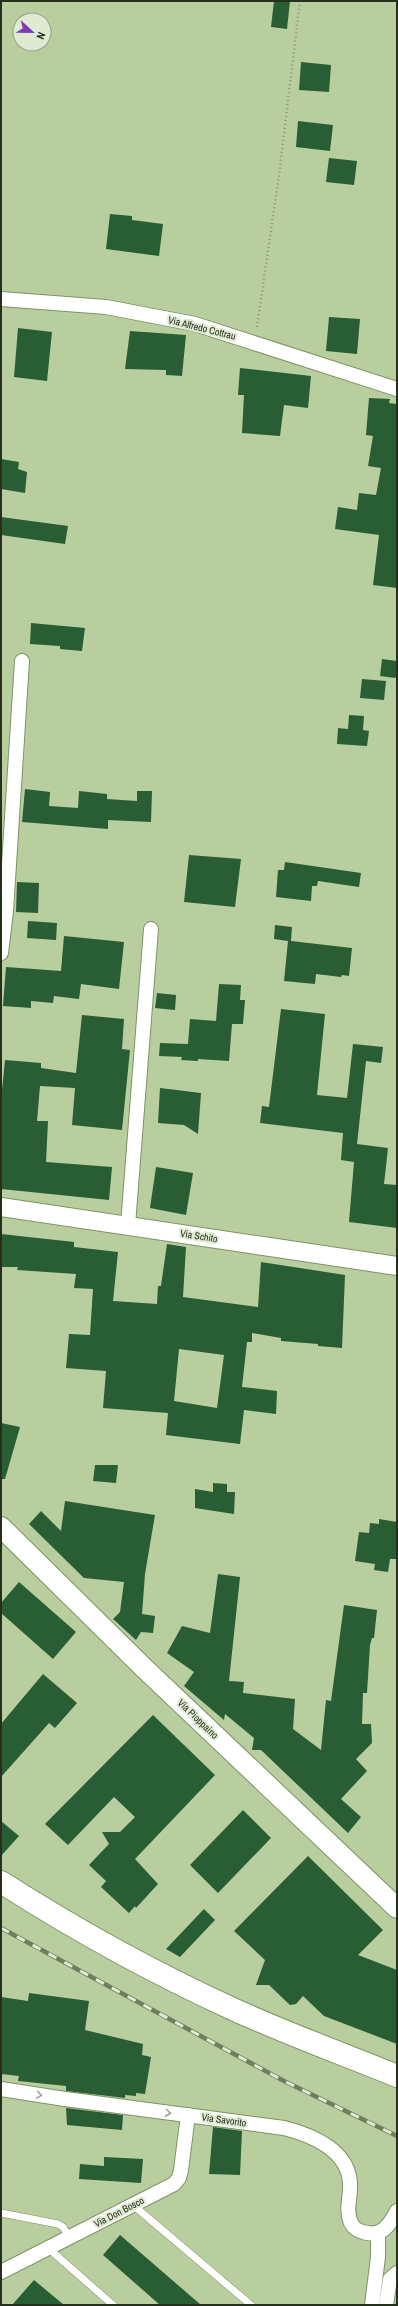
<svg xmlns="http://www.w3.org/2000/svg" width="398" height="2306" viewBox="0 0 398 2306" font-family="'Archivo Narrow',sans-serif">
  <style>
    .building { fill: #295d33; fill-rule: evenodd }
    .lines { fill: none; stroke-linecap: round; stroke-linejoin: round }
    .service-casing { stroke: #7e9365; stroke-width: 8 }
    .minor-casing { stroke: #7e9365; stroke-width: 16 }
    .tertiary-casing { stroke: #7e9365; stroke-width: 20 }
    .secondary-casing { stroke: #7e9365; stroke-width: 22 }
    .trunk-casing { stroke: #7e9365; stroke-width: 24 }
    .path { stroke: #869872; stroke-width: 2.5; stroke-dasharray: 1 3; stroke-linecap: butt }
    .service { stroke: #fff; stroke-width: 7 }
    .minor { stroke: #fff; stroke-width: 14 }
    .tertiary { stroke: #fff; stroke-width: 18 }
    .secondary { stroke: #fff; stroke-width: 20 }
    .trunk { stroke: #fff; stroke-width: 22 }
    .rail-casing { stroke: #6f7e5d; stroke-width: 4.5 }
    .rail { stroke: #dfead2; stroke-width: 3; stroke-dasharray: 9; stroke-linecap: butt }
    .oneway { stroke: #9da199 }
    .labels { text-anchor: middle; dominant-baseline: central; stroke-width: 4; stroke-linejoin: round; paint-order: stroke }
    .street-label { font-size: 10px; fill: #262f1c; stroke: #dfead2 }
  </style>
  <rect width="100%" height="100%" fill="#b8ce9e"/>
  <g class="building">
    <polygon points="274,1 290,1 287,29 271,27"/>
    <polygon points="301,62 331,65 329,92 299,90"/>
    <polygon points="298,121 333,125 330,151 296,147"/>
    <polygon points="329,158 357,161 354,185 326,182"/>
    <polygon points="110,214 132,216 132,220 163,224 159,256 106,249"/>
    <polygon points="329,317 360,319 357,354 326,351"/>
    <polygon points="18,328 52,332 47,381 14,377"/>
    <polygon points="130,331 186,335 182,376 166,375 166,370 125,369"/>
    <polygon points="240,368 311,376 308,408 284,405 280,436 242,433 244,395 238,395"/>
    <polygon points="369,398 390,399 389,403 397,404 397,588 373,585 379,535 335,529 338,507 357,510 359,493 376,495 381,468 368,466 373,436 366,435"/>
    <polygon points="1,459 19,462 18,469 27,472 25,493 1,489"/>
    <polygon points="1,517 68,526 65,544 1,535"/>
    <polygon points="31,623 85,628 82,651 60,649 60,646 30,644"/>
    <polygon points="382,659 397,661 397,676 395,678 380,676"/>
    <polygon points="362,679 386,681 384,700 360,698"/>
    <polygon points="349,715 364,716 363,730 369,731 367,746 337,744 338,728 348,729"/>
    <polygon points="25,789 50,792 49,806 78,808 79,791 107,794 107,799 137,801 137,791 152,791 151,822 108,820 108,829 22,822"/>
    <polygon points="189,855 241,859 235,907 184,902"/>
    <polygon points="285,862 361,873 359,887 318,881 317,886 312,886 311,901 276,897 278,870 284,870"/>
    <polygon points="17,882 39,883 38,913 16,912"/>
    <polygon points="28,921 57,923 56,940 27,938"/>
    <polygon points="275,925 292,927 291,941 352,948 349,976 342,975 341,977 316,974 315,984 284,981 288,941 274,939"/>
    <polygon points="64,936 124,942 119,989 81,984 79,999 54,996 53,1003 31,1001 31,1008 3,1006 6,967 61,971"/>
    <polygon points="219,984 241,985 240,1000 245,1000 243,1024 232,1024 229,1061 198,1059 198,1061 181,1060 182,1057 159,1056 160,1043 188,1044 190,1019 216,1021"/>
    <polygon points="157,993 176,995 175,1010 155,1008"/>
    <polygon points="281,1009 325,1014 317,1095 347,1098 353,1044 383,1047 381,1063 366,1061 357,1144 388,1148 384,1184 397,1185 397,1228 349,1222 354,1162 341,1160 343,1133 260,1123 262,1106 269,1107"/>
    <polygon points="82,1015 124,1019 122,1049 130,1050 122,1130 72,1125 75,1088 40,1086 37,1121 48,1121 46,1162 112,1167 109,1200 1,1189 1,1100 5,1060 41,1063 41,1068 76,1073"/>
    <polygon points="160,1088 201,1093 198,1134 184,1125 158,1123"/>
    <polygon points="156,1167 193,1173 186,1215 150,1208"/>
    <path d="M1,1234L74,1242V1247L118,1252L113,1301L157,1304L158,1286H161L167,1244L186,1247L183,1297L258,1307L261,1262L345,1275L342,1348L318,1346V1344L281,1341V1338L252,1333V1342H247L242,1387L277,1391L276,1414L244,1410L240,1444L166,1435L168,1413L103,1408L106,1371L66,1368L69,1334L90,1335L93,1289L74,1288L76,1274L17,1270L18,1267H1ZM179,1349L224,1355L217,1408L174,1401Z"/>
    <polygon points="1,1423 20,1427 5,1479 1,1479"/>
    <polygon points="95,1465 118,1465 116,1483 93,1481"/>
    <polygon points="213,1483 227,1484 227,1492 235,1492 234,1514 195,1508 195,1489 213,1492"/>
    <polygon points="65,1501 155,1515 145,1574 142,1614 155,1616 153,1633 141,1632 136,1640 113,1619 120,1612 124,1582 84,1578 29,1524 41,1511 61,1531"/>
    <polygon points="379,1519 397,1522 397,1559 390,1559 388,1572 374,1570 375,1564 355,1561 359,1532 369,1533 370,1523 379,1524"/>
    <polygon points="218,1574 240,1577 229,1681 244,1682 243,1693 295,1699 293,1729 321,1750 326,1700 331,1701 344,1605 377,1610 374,1638 372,1638 370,1645 367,1693 363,1693 362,1724 371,1724 372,1743 356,1759 367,1771 341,1799 361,1817 348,1833 261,1750 252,1750 254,1738 225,1714 224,1720 184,1686 194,1672 167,1653 182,1626 210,1633"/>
    <polygon points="19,1582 76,1632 53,1659 1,1613 1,1603"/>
    <polygon points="43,1674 77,1703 55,1728 49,1723 1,1777 1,1724"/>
    <polygon points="153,1715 215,1775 135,1859 158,1884 136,1908 135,1906 129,1913 101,1887 106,1881 89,1865 109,1844 102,1832 120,1832 135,1817 114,1797 68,1845 45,1824"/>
    <polygon points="243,1810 271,1838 218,1893 190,1865"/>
    <polygon points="1,1821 19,1836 1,1856"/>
    <polygon points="308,1856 383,1930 358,1955 397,1970 397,2044 324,2016 303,1996 296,2004 290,2005 269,1985 256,1985 265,1960 234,1931"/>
    <polygon points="204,1909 215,1920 180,1957 166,1949"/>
    <polygon points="29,1993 89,2001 85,2030 143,2044 142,2055 151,2057 145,2094 136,2093 136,2096 125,2095 125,2098 66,2091 66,2086 18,2081 19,2076 1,2074 1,1997 28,2001"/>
    <polygon points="66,2108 123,2115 122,2130 67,2125"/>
    <polygon points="213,2127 242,2131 240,2175 209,2174"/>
    <polygon points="104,2157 143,2159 141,2183 79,2179 80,2164 104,2166"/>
    <polygon points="120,2235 201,2305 160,2305 103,2255"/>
    <polygon points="34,2280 64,2305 12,2305"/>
  </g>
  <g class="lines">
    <defs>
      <g id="service">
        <polyline points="133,2205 251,2305"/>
        <polyline points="1,2213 58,2224 63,2227 69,2237"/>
        <polyline points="48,2248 113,2305"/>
      </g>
      <g id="minor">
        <polyline points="1,299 106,307 195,324 397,389"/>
        <polyline points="1,953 6,911 22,661"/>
        <polyline points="128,1225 151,929"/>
        <path d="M1,2089L65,2099L284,2128C311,2135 348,2150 350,2183C351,2197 345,2210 351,2223C353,2227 358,2231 363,2232C381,2238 389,2226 397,2211"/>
        <polyline points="1,2272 174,2184 179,2178 181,2170 188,2115"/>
        <polyline points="372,2305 378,2257 378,2234"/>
        <polyline points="386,2305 390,2279 397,2273"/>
      </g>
      <polyline id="tertiary" points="1,1207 397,1266"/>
      <polyline id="secondary" points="1,1527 144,1668 397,1908"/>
      <path id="trunk" d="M1,1882C76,1930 154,1973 235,2010C288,2034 343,2054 397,2076"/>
    </defs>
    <use href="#service" class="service-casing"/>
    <use href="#minor" class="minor-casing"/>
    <use href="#tertiary" class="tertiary-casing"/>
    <use href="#secondary" class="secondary-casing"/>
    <use href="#trunk" class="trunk-casing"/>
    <polyline class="path" points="257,327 279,175 300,1"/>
    <use href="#service" class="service"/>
    <use href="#minor" class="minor"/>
    <use href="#tertiary" class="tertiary"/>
    <use href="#secondary" class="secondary"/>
    <use href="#trunk" class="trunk"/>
    <defs>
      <polyline id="rail" points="1,1928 284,2081 397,2136"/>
    </defs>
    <use href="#rail" class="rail-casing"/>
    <use href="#rail" class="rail"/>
  </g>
  <defs><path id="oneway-chevron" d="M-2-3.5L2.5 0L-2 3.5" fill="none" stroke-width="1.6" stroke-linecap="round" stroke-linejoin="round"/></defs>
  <g class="oneway">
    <use href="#oneway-chevron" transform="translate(39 2095) rotate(9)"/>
    <use href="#oneway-chevron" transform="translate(168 2113) rotate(7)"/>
  </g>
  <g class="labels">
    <g class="street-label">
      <text transform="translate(202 328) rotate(14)">Via Alfredo Cottrau</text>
      <text transform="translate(199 1236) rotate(9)">Via Schito</text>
      <text transform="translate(198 1719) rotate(44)">Via Pioppaino</text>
      <text transform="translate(224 2120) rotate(8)">Via Savorito</text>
      <text transform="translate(119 2212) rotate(-27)">Via Don Bosco</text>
    </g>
  </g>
  <rect width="398" height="2306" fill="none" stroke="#262f1c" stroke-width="4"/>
  <g transform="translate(32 32) rotate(112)"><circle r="19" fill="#dfead2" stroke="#959f89"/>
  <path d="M0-3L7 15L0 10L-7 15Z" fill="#7f3baf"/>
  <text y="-6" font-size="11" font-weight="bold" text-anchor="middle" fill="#262f1c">N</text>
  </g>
</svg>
